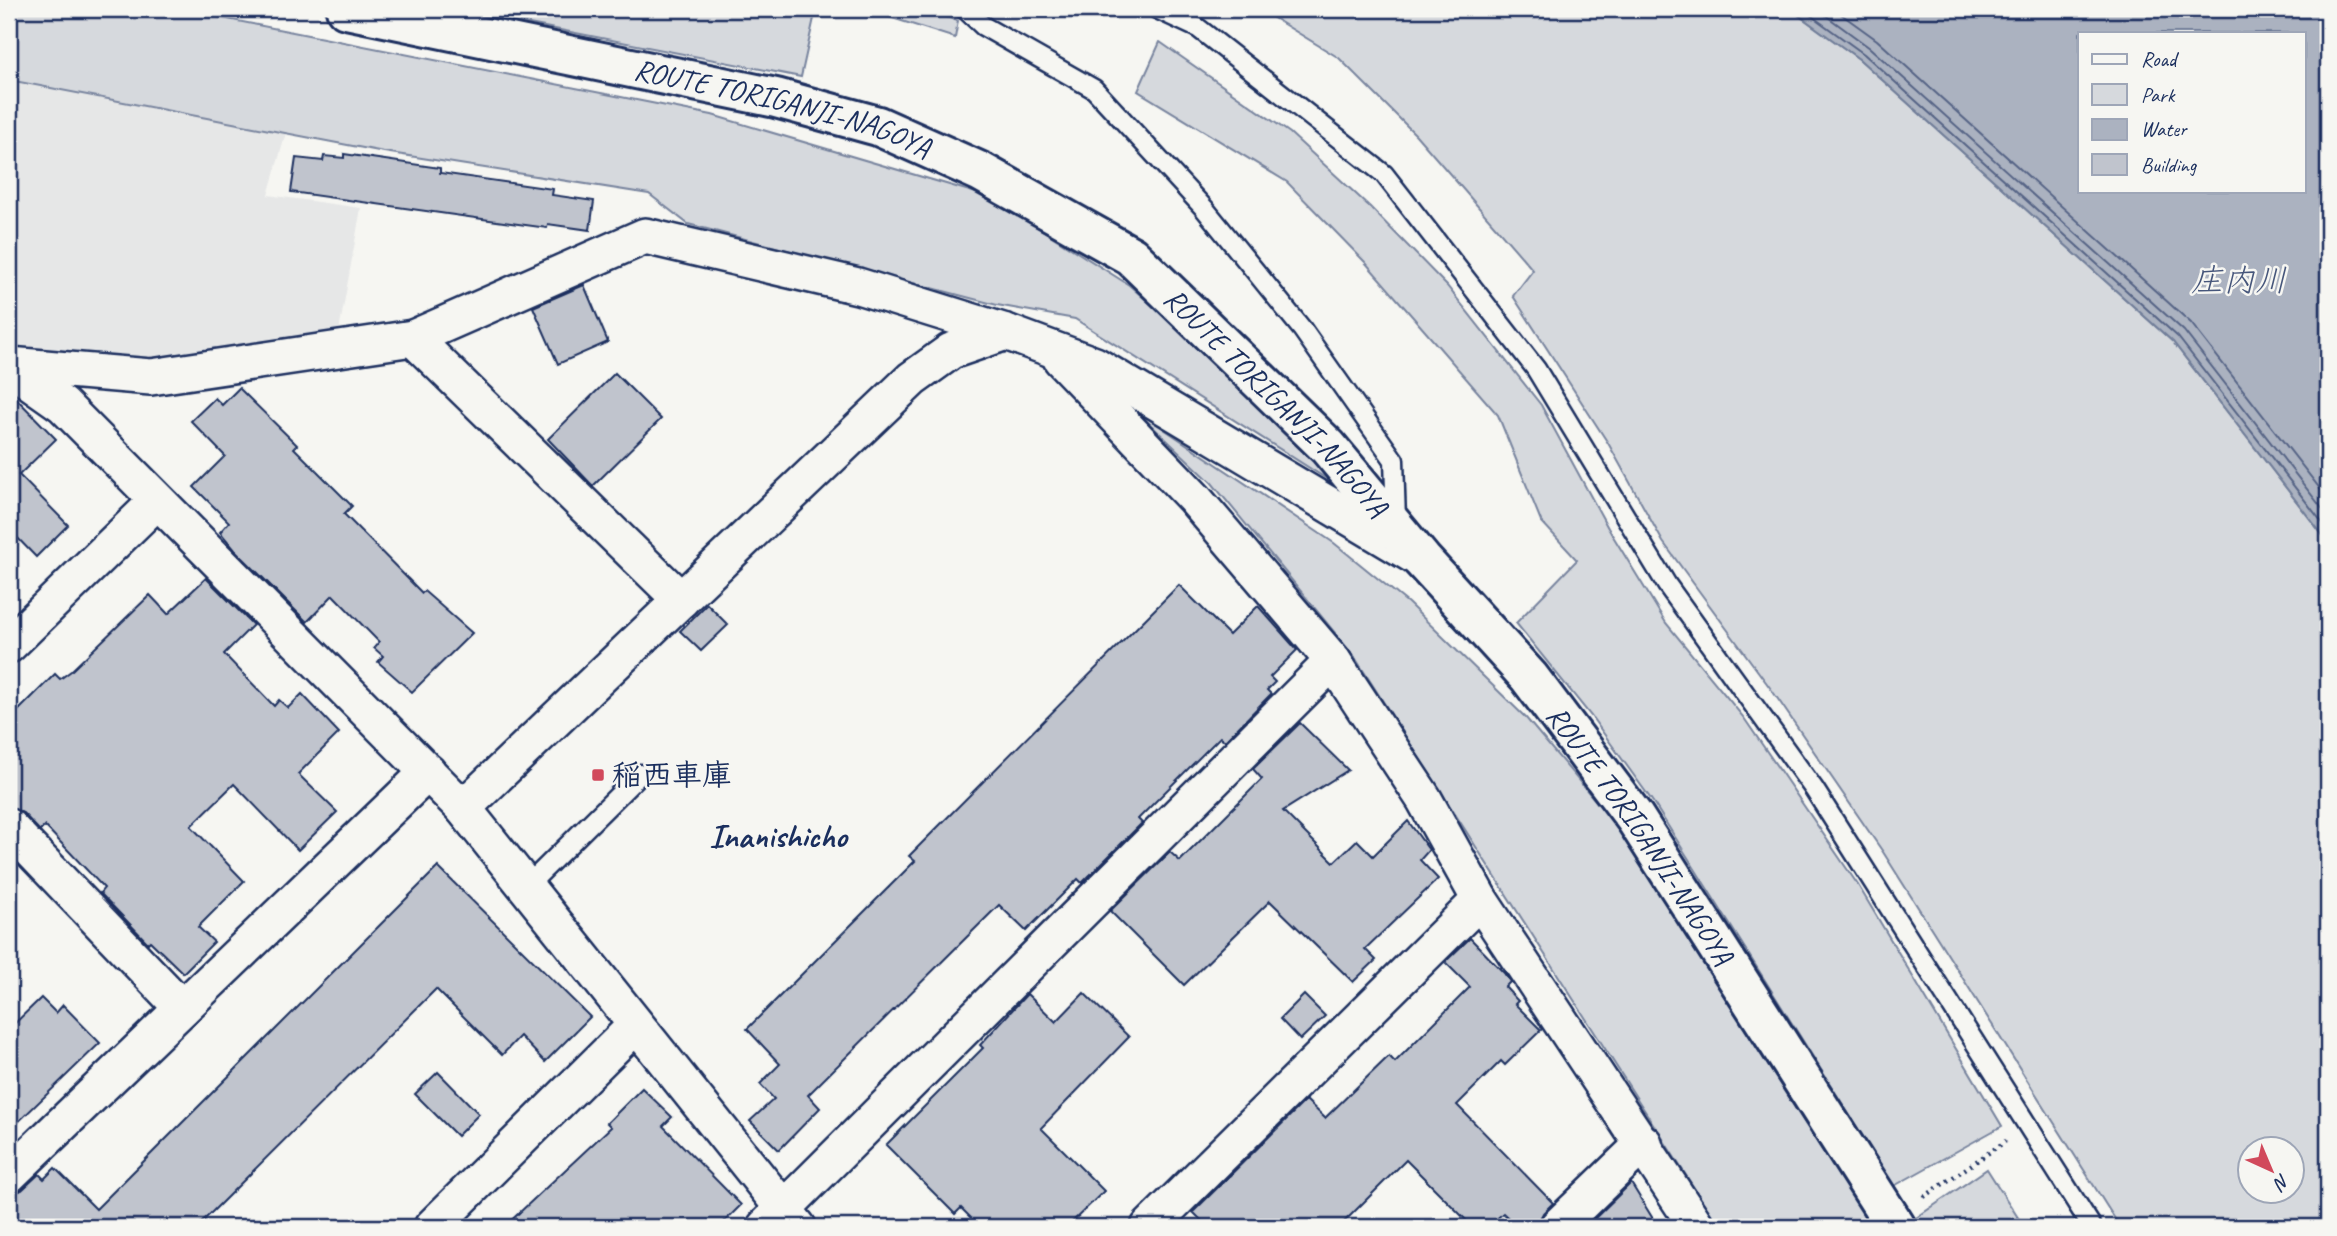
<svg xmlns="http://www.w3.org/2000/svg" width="2337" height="1236" viewBox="0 0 2337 1236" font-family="Caveat,'Klee One',sans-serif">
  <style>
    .built { fill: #e6e7e7 }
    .green { fill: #d6d9dd; stroke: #78849e; stroke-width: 2; fill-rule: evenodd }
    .water { fill: #abb2c0; stroke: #717e99; stroke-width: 2; fill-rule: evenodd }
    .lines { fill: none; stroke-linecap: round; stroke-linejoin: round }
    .shore { stroke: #556385; stroke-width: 2 }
    .building { fill: #c0c4cd; stroke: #1b2f5e; stroke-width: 2 }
    .service-casing { stroke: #1b2f5e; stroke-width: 23 }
    .minor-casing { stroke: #1b2f5e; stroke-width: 40 }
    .secondary-casing { stroke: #1b2f5e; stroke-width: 44 }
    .path { stroke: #1b2f5e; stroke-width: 4.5; stroke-dasharray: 2 5; stroke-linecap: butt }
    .service { stroke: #f6f6f2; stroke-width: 18 }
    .minor { stroke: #f6f6f2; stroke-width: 35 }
    .secondary { stroke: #f6f6f2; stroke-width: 38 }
    .poi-dot { fill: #d1495b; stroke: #f6f6f2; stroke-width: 2.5 }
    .labels { text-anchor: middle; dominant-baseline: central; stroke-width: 5; stroke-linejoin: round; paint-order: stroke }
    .street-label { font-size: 30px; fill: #1b2f5e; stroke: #f6f6f2 }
    .poi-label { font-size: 30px; font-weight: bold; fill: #1b2f5e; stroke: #f6f6f2; text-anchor: start }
    .water-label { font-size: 32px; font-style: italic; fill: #46567b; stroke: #f6f6f2 }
    .quarter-label { font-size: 33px; font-weight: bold; fill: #1b2f5e; stroke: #f6f6f2 }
  </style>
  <rect width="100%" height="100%" fill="#f6f6f2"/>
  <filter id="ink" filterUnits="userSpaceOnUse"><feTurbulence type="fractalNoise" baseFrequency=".0143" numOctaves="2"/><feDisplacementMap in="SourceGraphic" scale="14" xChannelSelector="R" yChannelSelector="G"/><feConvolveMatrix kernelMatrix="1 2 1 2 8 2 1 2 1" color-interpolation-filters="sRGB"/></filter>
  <g filter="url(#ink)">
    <polygon class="built" points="9,80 286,133 268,195 361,208 338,337 146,364 9,350"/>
    <g class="green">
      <polygon points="9,9 177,9 712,115 990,197 1129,285 1259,400 1341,488 1075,319 997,305 688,224 649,194 384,152 9,80"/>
      <polygon points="452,9 816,9 801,77"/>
      <polygon points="864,9 925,9 958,21 955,38"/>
      <path d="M1259,9H1790L1859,59L2173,342L2328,542V1227H2120L1883,852L1771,689L1663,542L1608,443L1513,296L1533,270L1416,135L1339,58ZM2250,1148H2292V1190H2250Z"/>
      <polygon points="1160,42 1290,133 1370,207 1447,286 1541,405 1608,528 1666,623 1744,718 1858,885 2002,1126 1894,1186 1653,802 1591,716 1516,623 1577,560 1541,521 1498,415 1365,262 1287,182 1138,91"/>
      <polygon points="1134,409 1334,543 1408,603 1526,718 1611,819 1871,1227 1719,1227 1354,656 1212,483"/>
      <polygon points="1987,1169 2024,1227 1917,1227 1913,1220"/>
    </g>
    <path class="water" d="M1790,9H2328V542L2173,342L1859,59ZM2080,33H2304V191H2080Z"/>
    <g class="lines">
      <g class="shore">
        <polyline points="1802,9 1864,54 2178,337 2328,530"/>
        <polyline points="1817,9 1870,48 2184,331 2328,516"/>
        <polyline points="1834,9 1877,40 2191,323 2328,499"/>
      </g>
    </g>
    <g class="building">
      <polygon points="344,154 440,168 440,173 553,189 552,195 594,201 590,230 548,224 547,228 291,192 296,158 323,161 324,156 344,158"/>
      <polygon points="584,285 608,342 558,364 533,307"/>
      <polygon points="615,373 661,419 593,486 548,439"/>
      <polygon points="239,388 297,445 294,448 352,506 344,514 422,593 424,591 472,633 412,692 378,662 383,656 374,648 379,642 333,595 307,622 235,550 220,532 229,522 194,487 225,456 191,421 215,398 222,405"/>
      <polygon points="9,391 56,439 19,475 68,525 36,557 9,529"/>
      <polygon points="206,578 253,625 224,654 274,706 279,700 288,708 302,694 339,733 298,774 337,812 298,850 234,784 191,826 244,881 198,927 214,942 183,973 150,941 148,943 100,893 104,888 45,826 40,831 23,813 9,807 9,720 55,674 60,679 71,671 150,595 168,614"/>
      <polygon points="1179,585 1229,635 1258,606 1297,650 1270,677 1275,682 1267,690 1271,694 1225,741 1220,737 1138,819 1142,823 1082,883 1078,879 1026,931 999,905 808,1095 820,1108 779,1150 750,1121 774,1099 760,1084 780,1064 747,1029 915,861 909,856"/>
      <polygon points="707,604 728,625 701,651 680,631"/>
      <polygon points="1300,723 1348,770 1283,811 1334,862 1357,840 1373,856 1408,821 1429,850 1420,860 1438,879 1365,949 1376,960 1353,982 1270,901 1184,985 1110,911 1170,852 1180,861 1262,779 1253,769"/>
      <polygon points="438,867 590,1017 545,1062 520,1036 502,1055 436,989 197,1227 9,1227 9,1195 22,1190 39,1174 44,1179 55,1168 96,1209"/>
      <polygon points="1470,938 1504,973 1510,982 1505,987 1518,1001 1515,1004 1541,1030 1505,1065 1501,1061 1457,1105 1553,1203 1543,1213 1537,1227 1518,1227 1503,1213 1488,1227 1473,1227 1406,1160 1339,1227 1208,1227 1193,1212 1306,1100 1325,1118 1389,1056 1395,1062 1470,987 1445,962"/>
      <polygon points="1084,993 1129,1037 1041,1128 1104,1191 1067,1227 980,1227 961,1208 955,1214 886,1145 983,1048 980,1045 1027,994 1056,1022"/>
      <polygon points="1304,995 1325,1016 1300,1040 1280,1019"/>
      <polygon points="41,998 56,1013 63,1005 100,1043 9,1131 9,1029"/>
      <polygon points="438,1072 479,1114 457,1136 415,1094"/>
      <polygon points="642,1088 672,1117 663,1126 741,1205 719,1227 504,1227 611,1127 607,1123"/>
      <polygon points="1631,1183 1658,1227 1586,1227 1588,1225"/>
    </g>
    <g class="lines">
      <defs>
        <g id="service">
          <polyline points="965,9 983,26 1094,89 1204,208 1302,329 1394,460 1396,520"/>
          <polyline points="1157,9 1198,28 1384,174 1536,369 1667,585 1814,789 2092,1227"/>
          <polyline points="526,887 640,774"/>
        </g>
        <g id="minor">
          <polyline points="413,338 681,600"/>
          <polyline points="1061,359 1194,498 1333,661 1424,799 1480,900 1697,1227"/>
          <polyline points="9,365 151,377 413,338 645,236 858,286 1006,332"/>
          <polyline points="9,367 63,405 463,808 798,1227"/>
          <polyline points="9,645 157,501"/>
          <polyline points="463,808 912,379 951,351 1006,332 1095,365 1413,555"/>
          <polyline points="9,827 182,1008"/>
          <polyline points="9,1175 428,772"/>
          <polyline points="432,1227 635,1026"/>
          <polyline points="765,1227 1333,661"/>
          <polyline points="1149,1227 1480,900"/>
          <polyline points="1557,1227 1644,1143"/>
        </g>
        <g id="secondary">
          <path id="s1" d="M346,9L776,98L878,126L981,172L1131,256L1328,447L1422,560L1529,677L1635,818L1896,1227"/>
        </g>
      </defs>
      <use href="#service" class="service-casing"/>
      <use href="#minor" class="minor-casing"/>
      <use href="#secondary" class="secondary-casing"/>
      <polyline class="path" points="1924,1197 2006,1141"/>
      <use href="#service" class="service"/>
      <use href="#minor" class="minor"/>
      <use href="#secondary" class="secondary"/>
    </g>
  </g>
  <rect class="poi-dot" x="591" y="768" width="14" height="14" rx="3.5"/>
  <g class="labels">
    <g class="street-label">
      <text stroke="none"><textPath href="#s1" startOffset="448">ROUTE TORIGANJI-NAGOYA</textPath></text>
      <text stroke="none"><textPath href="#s1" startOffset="1036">ROUTE TORIGANJI-NAGOYA</textPath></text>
      <text stroke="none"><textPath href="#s1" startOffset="1603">ROUTE TORIGANJI-NAGOYA</textPath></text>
    </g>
    <g class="poi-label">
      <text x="612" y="775">稲西車庫</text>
    </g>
    <g class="water-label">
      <text x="2239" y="280">庄内川</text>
    </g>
    <g class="quarter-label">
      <text x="778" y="836">Inanishicho</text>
    </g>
  </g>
  <rect width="2337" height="1236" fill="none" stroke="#f6f6f2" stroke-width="35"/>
  <rect x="18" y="18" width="2302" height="1201" fill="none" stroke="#1b2f5e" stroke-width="2.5" filter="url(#ink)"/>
  <rect x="2078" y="32" width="228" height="161" fill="#f6f6f2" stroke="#9ea6b7" stroke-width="2"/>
  <rect x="2092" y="54" width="35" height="10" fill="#f6f6f2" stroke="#9ea6b7" stroke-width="2"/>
  <text x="2141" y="66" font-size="21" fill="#1b2f5e">Road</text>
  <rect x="2092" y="84" width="35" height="21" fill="#d6d9dd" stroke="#9ea6b7" stroke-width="2"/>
  <text x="2141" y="102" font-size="21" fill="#1b2f5e">Park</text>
  <rect x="2092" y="119" width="35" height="21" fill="#abb2c0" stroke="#9ea6b7" stroke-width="2"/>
  <text x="2141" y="136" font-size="21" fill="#1b2f5e">Water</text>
  <rect x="2092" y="154" width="35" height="21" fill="#c0c4cd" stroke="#9ea6b7" stroke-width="2"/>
  <text x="2141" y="172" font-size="21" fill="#1b2f5e">Building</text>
  <g transform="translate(2271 1170) rotate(136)"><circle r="33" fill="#f6f6f2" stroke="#9ea6b7" stroke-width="2"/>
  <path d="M0-5L12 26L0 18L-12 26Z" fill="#d1495b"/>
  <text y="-10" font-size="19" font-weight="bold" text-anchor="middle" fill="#1b2f5e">N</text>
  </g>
</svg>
